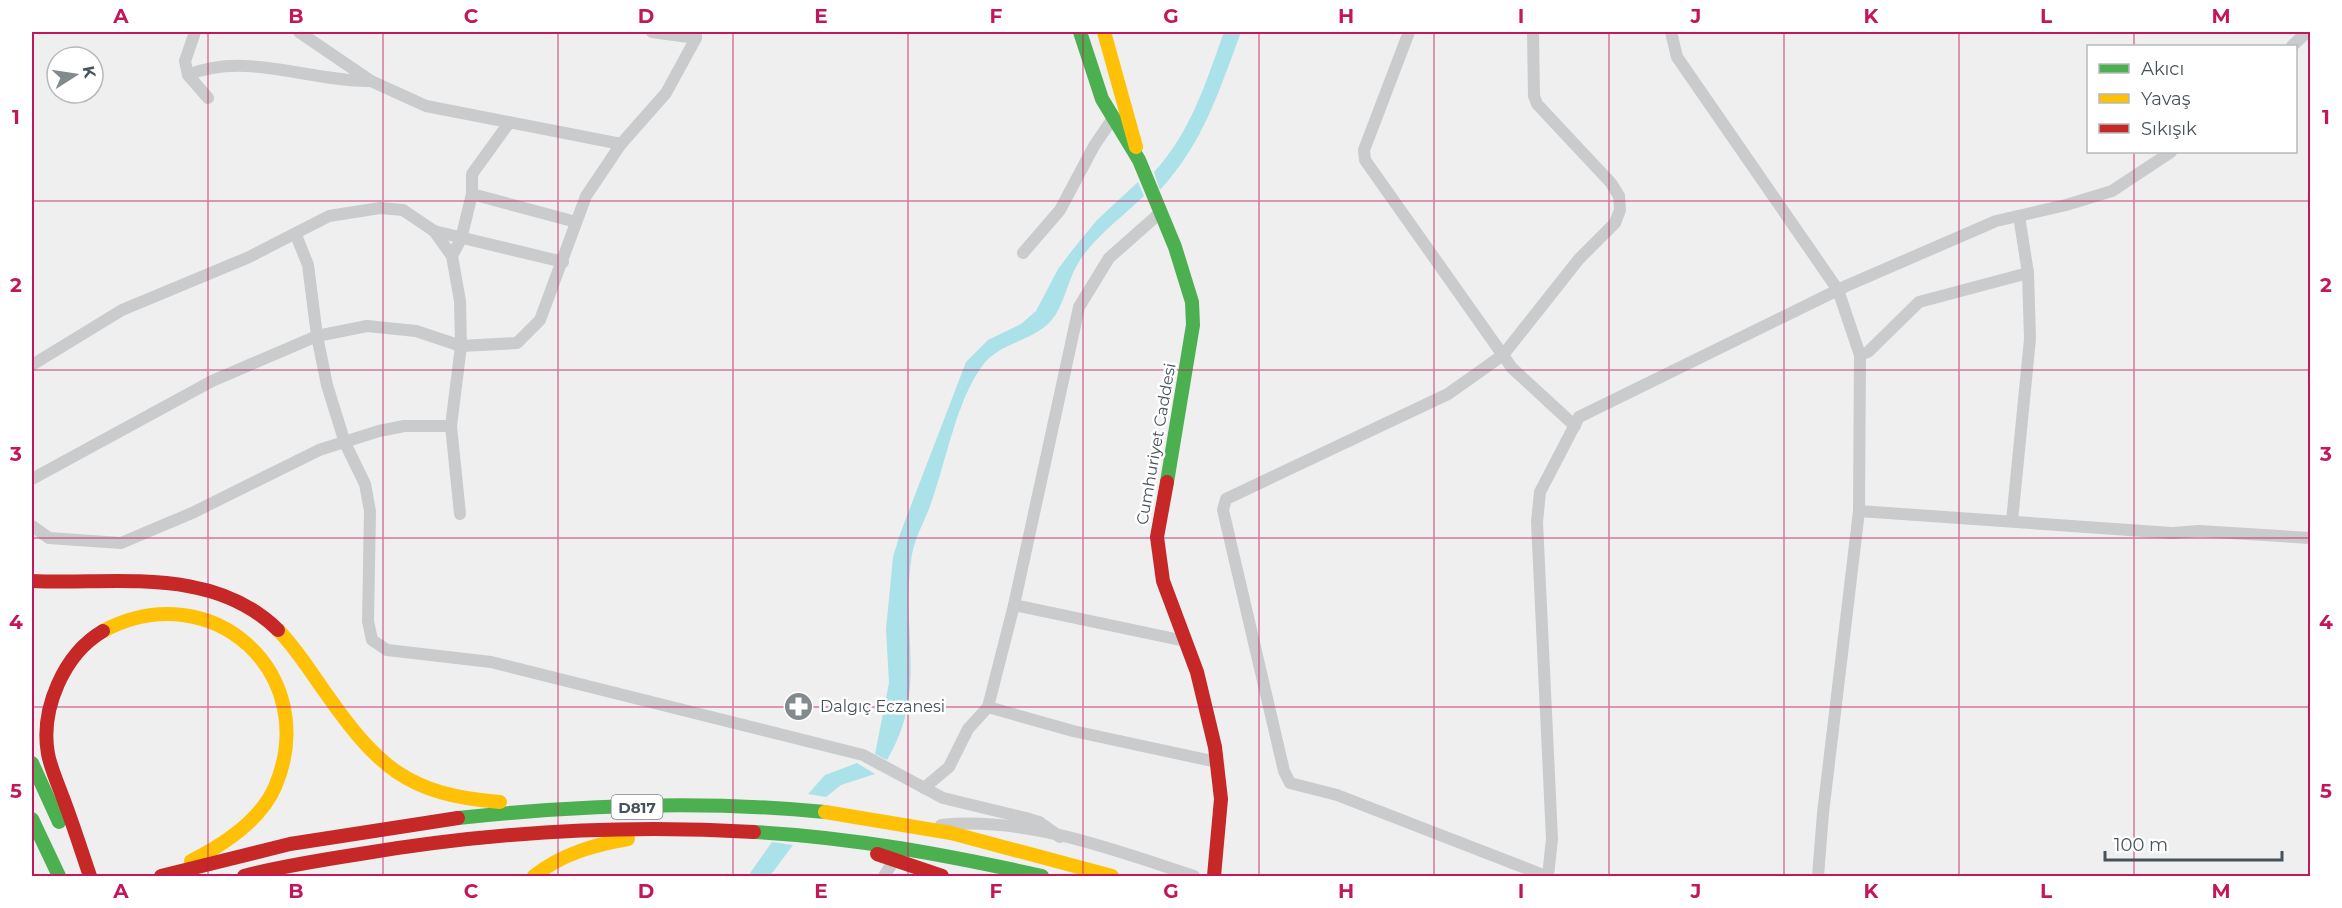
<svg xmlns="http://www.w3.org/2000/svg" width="2342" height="908" viewBox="0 0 2342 908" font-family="Montserrat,sans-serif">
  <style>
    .water { fill: #abe2e9 }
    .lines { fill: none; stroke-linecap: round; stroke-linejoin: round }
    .street { stroke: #c9cbcd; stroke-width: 12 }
    .fast { stroke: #4caf50; stroke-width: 14 }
    .slow { stroke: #ffc107; stroke-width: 14 }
    .jam { stroke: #c62828; stroke-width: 14 }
    .grid { fill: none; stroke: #c2185b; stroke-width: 1.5; stroke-opacity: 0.55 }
    .labels { text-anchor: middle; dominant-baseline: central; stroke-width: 5; stroke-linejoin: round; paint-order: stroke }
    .shield { fill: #fff; stroke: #7e878c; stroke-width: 1.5 }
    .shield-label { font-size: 15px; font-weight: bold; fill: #47535a }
    .street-label { font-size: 16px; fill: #47535a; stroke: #fff }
    .poi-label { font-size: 16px; fill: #47535a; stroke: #fff; text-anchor: start }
    .neatline { fill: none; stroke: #c2185b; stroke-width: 2 }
    .grid-label { font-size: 20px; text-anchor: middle; font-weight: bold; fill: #c2185b }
  </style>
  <rect width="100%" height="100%" fill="#efefef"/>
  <g class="water">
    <path d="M1224,32H1241C1219,91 1204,142 1160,190L1154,172C1191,132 1206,82 1224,32Z"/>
    <path d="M1138,182L1144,196C1123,216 1096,236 1080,260C1069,277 1066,297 1056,314C1039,342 1001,340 983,365C956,400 945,467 929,509C922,526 913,542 911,561C901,634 928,691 887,760L875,754L889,683L886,629L893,557L900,534L966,362L988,340L1021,324L1036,311L1058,269L1074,248L1097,220Z"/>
    <polygon points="857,763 875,774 841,785 826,797 808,794 825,775"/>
    <polygon points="772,842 793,845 770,876 748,876"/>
  </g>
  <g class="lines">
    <g class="street">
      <path d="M195,32L185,61L188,75C246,51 311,82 371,81"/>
      <polyline points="299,32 371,81 426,106 621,144"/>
      <polyline points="652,32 696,38"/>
      <polyline points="1409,32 1364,150 1365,160 1512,368 1575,426"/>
      <polyline points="1533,32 1534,96 1537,104 1611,183 1619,196 1620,210 1615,223 1579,259 1503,355 1448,394 1226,499 1223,510 1284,771 1290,783 1337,795 1546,876"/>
      <polyline points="1671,32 1677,57 1838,290 1860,355 1859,511 1823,813 1818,876"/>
      <polyline points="2292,46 2307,32"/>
      <polyline points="188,75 208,98"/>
      <polyline points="472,194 576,222"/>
      <polyline points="434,231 563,262"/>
      <polyline points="296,235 308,265 317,336 327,385 345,443 365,484 370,511 368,621 372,640 387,650 491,662 863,755 943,798 1026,818 1039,822 1060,837"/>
      <polyline points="1023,253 1060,210 1094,146 1113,118"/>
      <polyline points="452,256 461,239 472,194 472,174 509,123"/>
      <polyline points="1860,355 1868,352 1919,302 2028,273"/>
      <polyline points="32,365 122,310 247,258 329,216 380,208 403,210 434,231 452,256 460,301 461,346 451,426 460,514"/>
      <polyline points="32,479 212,381 317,336 367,326 416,331 461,346 517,343 540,320 586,196 621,144 666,93 696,38 696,32"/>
      <polyline points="1859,511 2172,533 2199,531 2310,538"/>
      <polyline points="2012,521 2030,339 2028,273 2019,216"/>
      <polyline points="32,526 49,538 121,543 192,513 319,450 379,431 404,426 451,426"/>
      <polyline points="1014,605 1185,641"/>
      <polyline points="988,707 1073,731 1217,762"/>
      <polyline points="924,788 949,767 968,729 988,707 1014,605 1079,307 1109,258 1161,212"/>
      <path d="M941,825C1026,816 1114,850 1194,876"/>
      <polyline points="884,876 895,859"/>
      <polyline points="1548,876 1552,839 1537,522 1540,492 1579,417 1846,286 1996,221 2066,205 2112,191 2171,152"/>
    </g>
    <g class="fast">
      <polyline points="1080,32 1102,99 1139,160 1175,247 1192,302 1193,325 1167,482"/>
      <polyline points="32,763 59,822"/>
      <path d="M458,818C579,805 704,800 825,812"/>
      <polyline points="32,819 59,876"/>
      <path d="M754,832C851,837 947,855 1042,876"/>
    </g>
    <g class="slow">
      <polyline points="1104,32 1136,147"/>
      <path d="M278,630C296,648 310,671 325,692C377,766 407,795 500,802"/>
      <path d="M103,631C212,573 323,674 275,787C260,821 223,845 191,861"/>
      <polyline points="825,812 951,833 1112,876"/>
      <path d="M534,876C562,854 593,845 628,839"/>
    </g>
    <g class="jam">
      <polyline points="1167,482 1157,537 1163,581 1197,672 1215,747 1221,799 1214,876"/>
      <path d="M32,581C116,585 212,565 278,630"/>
      <polyline points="877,854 942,876"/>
      <path d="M90,876C81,850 73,824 63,798C58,784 51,769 48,754C40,709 64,654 103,631"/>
      <polyline points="161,876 290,844 458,818"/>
      <path d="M244,876C282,866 321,860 360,854C491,832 621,824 754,832"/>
    </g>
  </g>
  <path class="grid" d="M208,32V876M383,32V876M558,32V876M733,32V876M908,32V876M1083,32V876M1259,32V876M1434,32V876M1609,32V876M1784,32V876M1959,32V876M2134,32V46M2134,152V876M32,201H2310M32,370H2310M32,538H2310M32,707H2310"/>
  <defs>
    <symbol id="pharmacy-disc" viewBox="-11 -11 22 22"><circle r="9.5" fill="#828a8e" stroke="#fff"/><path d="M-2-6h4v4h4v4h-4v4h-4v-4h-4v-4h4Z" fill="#fff"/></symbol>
  </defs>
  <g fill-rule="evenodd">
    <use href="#pharmacy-disc" x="782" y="690" width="33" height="33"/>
  </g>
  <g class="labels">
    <rect class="shield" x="611.5" y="795" width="51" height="24" rx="4.5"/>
    <g class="shield-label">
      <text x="637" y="807">D817</text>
    </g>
    <g class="street-label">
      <text transform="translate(1156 444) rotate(-80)">Cumhuriyet Caddesi</text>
    </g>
    <g class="poi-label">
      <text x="820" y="706">Dalgıç Eczanesi</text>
    </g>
  </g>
  <rect width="2342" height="908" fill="none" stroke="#ffffff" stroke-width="66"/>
  <rect x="2087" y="45" width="210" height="108" fill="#ffffff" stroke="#b5babd" stroke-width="1.5"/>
  <rect x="2099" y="64" width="30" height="9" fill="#4caf50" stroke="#b5babd" stroke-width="1.5"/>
  <text x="2141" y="75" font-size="18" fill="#47535a">Akıcı</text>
  <rect x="2099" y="94" width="30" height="9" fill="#ffc107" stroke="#b5babd" stroke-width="1.5"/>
  <text x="2141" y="105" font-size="18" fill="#47535a">Yavaş</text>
  <rect x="2099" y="124" width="30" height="9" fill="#c62828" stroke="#b5babd" stroke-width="1.5"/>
  <text x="2141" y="135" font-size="18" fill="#47535a">Sıkışık</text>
  <g transform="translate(75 75) rotate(78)"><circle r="28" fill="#ffffff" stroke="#b5babd" stroke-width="1.5"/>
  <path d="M0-4.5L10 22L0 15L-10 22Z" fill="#828a8e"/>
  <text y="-9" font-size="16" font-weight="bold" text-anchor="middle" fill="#47535a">K</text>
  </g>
  <path d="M2105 851v9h177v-9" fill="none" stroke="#47535a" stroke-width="3"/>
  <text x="2114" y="851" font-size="18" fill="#47535a" stroke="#ffffff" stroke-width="4.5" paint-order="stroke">100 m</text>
  <rect x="33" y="33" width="2276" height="842" class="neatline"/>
  <g class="grid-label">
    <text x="121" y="23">A</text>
    <text x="296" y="23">B</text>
    <text x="471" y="23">C</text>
    <text x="646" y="23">D</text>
    <text x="821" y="23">E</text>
    <text x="996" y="23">F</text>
    <text x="1171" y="23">G</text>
    <text x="1346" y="23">H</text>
    <text x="1521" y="23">I</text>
    <text x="1696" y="23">J</text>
    <text x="1871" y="23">K</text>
    <text x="2046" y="23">L</text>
    <text x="2221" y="23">M</text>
    <text x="16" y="124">1</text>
    <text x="2326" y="124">1</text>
    <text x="16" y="292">2</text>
    <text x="2326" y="292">2</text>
    <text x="16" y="461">3</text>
    <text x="2326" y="461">3</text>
    <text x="16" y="629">4</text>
    <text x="2326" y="629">4</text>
    <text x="16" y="798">5</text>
    <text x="2326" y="798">5</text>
    <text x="121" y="898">A</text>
    <text x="296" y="898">B</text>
    <text x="471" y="898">C</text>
    <text x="646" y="898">D</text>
    <text x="821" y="898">E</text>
    <text x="996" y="898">F</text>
    <text x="1171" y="898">G</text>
    <text x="1346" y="898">H</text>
    <text x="1521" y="898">I</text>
    <text x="1696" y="898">J</text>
    <text x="1871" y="898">K</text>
    <text x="2046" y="898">L</text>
    <text x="2221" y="898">M</text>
  </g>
</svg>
